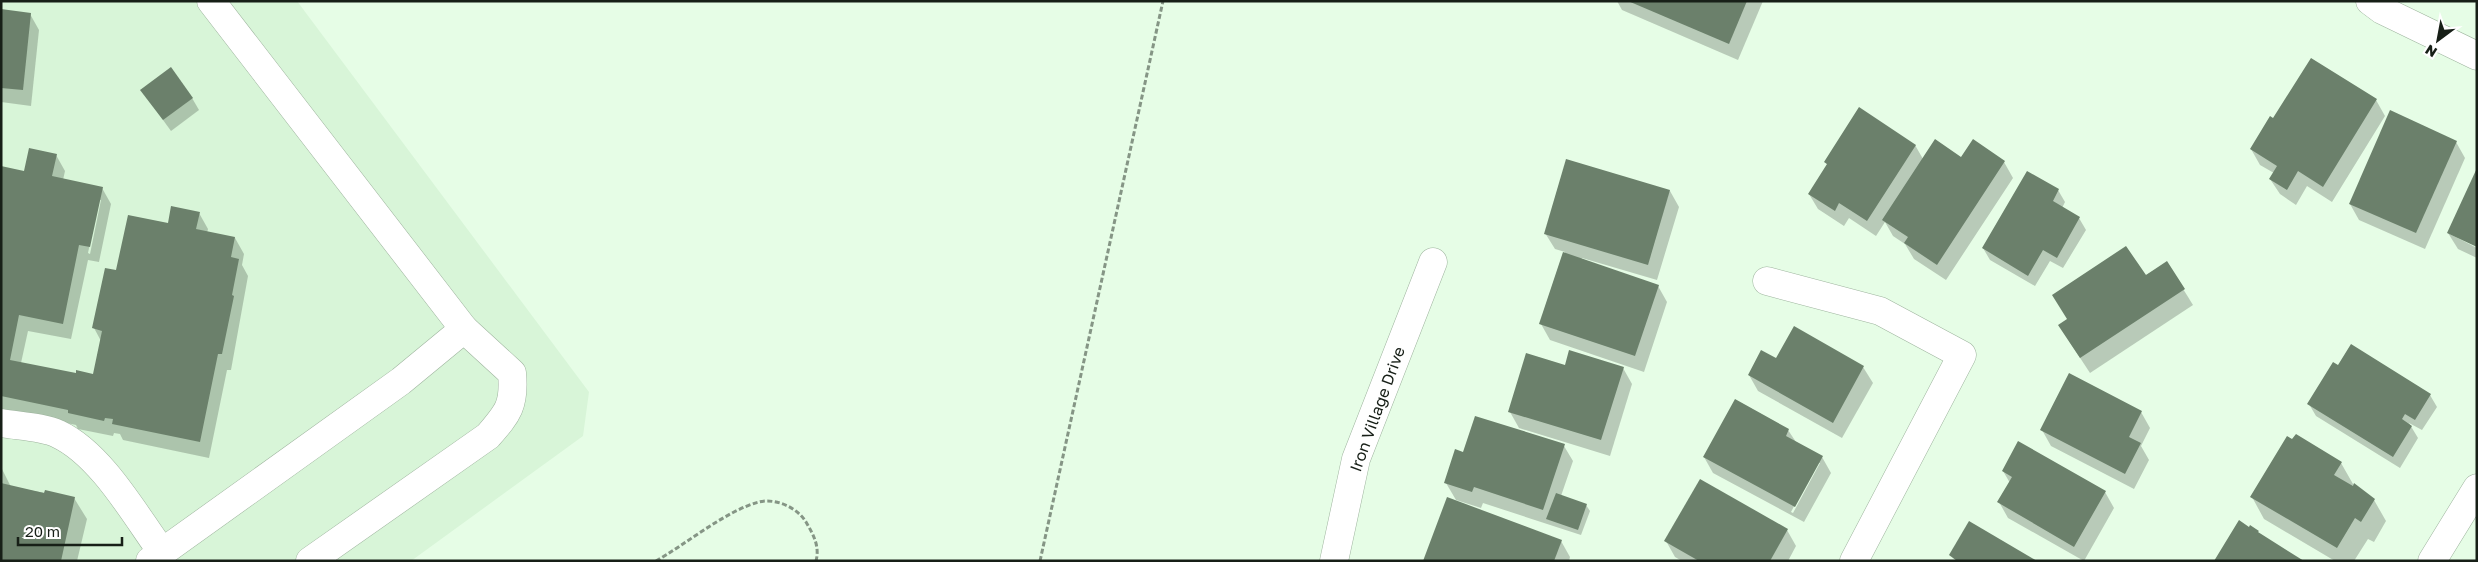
<svg xmlns="http://www.w3.org/2000/svg" width="2478" height="562" viewBox="0 0 2478 562" font-family="'Golos Text',sans-serif">
  <style>
    .built { fill: #d8f5d8 }
    .shadow { fill: #0003; fill-rule: evenodd }
    .building { fill: #6b806b }
    .lines { fill: none; stroke-linecap: round; stroke-linejoin: round }
    .minor-casing { stroke: #9eb49e; stroke-width: 29 }
    .path { stroke: #859585; stroke-width: 3; stroke-dasharray: 5 2.5; stroke-linecap: butt }
    .minor { stroke: #fff; stroke-width: 28 }
    .labels { text-anchor: middle; dominant-baseline: central; stroke-width: 4; stroke-linejoin: round; paint-order: stroke }
    .street-label { font-size: 16px; fill: #171f17; stroke: #fff }
  </style>
  <rect width="100%" height="100%" fill="#e6fde6"/>
  <polygon class="built" points="1,1 297,1 589,392 583,436 411,561 1,561"/>
  <g class="shadow">
    <polygon points="1617,1 1763,1 1738,60 1622,10"/>
    <polygon points="1,11 30,14 39,30 31,106 1,102"/>
    <polygon points="142,91 192,98 199,110 171,131"/>
    <polygon points="2376,100 2385,116 2332,202 2307,186 2296,205 2280,194 2270,179 2274,173 2260,165 2251,149 2274,120"/>
    <polygon points="2456,142 2465,158 2425,249 2359,220 2350,204"/>
    <polygon points="1915,145 1923,159 2004,162 2013,178 1946,280 1914,259 1905,244 1893,236 1885,222 1876,236 1849,218 1844,226 1818,209 1809,194 1828,165 1825,162"/>
    <path d="M56,155L65,171L63,180L102,188L111,204L99,262L88,260L71,339L28,331L21,363L77,375H94L101,341L94,328L117,272L169,225L199,213L208,229L207,233L235,238L244,254L242,265L248,276L231,370H227L209,458L123,440L120,434L114,433L113,436L78,429L76,425L1,409V167L25,172ZM99,200H101L90,254L88,253Z"/>
    <polygon points="2028,172 2058,190 2065,202 2062,208 2079,218 2086,230 2063,268 2050,261 2035,286 1990,260 1983,248"/>
    <polygon points="1670,191 1679,207 1657,280 1582,258 1581,260 1658,286 1667,302 1644,372 1550,340 1541,324 1565,252 1555,249 1545,233"/>
    <polygon points="2448,233 2477,248 2477,258 2458,249"/>
    <polygon points="2167,263 2193,305 2090,373 2069,341 2068,319"/>
    <polygon points="1776,360 1863,367 1873,383 1842,438 1758,391 1749,375"/>
    <polygon points="1565,367 1623,368 1632,384 1610,456 1519,428 1510,412"/>
    <polygon points="2338,367 2430,395 2437,407 2422,430 2409,423 2418,438 2400,468 2316,416 2309,404"/>
    <polygon points="2141,412 2150,428 2141,446 2149,460 2134,489 2051,446 2042,430"/>
    <path d="M1788,430L1796,442L1822,457L1831,473L1804,522L1713,473L1704,457ZM1817,463H1820L1793,513L1791,512Z"/>
    <polygon points="1564,446 1573,461 1561,496 1586,505 1590,511 1581,535 1483,503 1481,508 1456,500 1446,483 1464,453"/>
    <polygon points="2341,463 2353,484 2374,500 2386,521 2374,542 2368,539 2354,561 2335,561 2264,519 2252,497"/>
    <polygon points="1,467 11,487 74,498 87,519 77,561 1,561"/>
    <polygon points="2003,471 2105,492 2114,508 2084,561 2008,518 1999,502 2010,483"/>
    <polygon points="1787,530 1796,546 1788,561 1682,561 1675,557 1666,541"/>
    <polygon points="1561,541 1570,557 1569,561 1425,561"/>
  </g>
  <g class="building">
    <polygon points="1628,1 1747,1 1729,44"/>
    <polygon points="1,9 31,13 23,90 1,88"/>
    <polygon points="2311,58 2377,99 2323,187 2298,171 2287,190 2269,179 2277,166 2250,149 2270,116 2273,118"/>
    <polygon points="171,67 193,98 163,120 140,90"/>
    <polygon points="1859,107 1916,145 1867,221 1839,203 1835,211 1808,194 1827,164 1824,162"/>
    <polygon points="2390,110 2457,141 2416,233 2349,204"/>
    <polygon points="1935,139 1961,157 1973,139 2005,161 1937,265 1904,243 1908,237 1882,220"/>
    <polygon points="29,148 57,154 52,176 103,187 90,247 79,245 63,324 19,315 10,360 76,373 76,370 93,374 102,331 92,328 105,268 116,270 128,215 168,223 171,206 200,212 196,229 235,237 231,257 239,259 232,295 234,296 222,354 218,354 200,442 112,424 113,419 105,418 104,421 68,413 68,410 1,396 1,166 24,171"/>
    <polygon points="1566,159 1670,190 1648,265 1544,234"/>
    <polygon points="2477,168 2477,247 2447,233"/>
    <polygon points="2027,171 2059,189 2053,201 2080,217 2057,258 2043,250 2028,276 1982,248"/>
    <polygon points="2126,246 2146,275 2167,261 2185,289 2080,358 2058,325 2067,319 2052,295"/>
    <polygon points="1563,252 1659,285 1635,356 1539,324"/>
    <polygon points="1794,326 1864,366 1833,423 1748,375 1761,350 1776,358"/>
    <polygon points="2351,344 2431,394 2415,420 2405,414 2402,419 2412,426 2393,457 2307,404 2333,362 2338,365"/>
    <polygon points="1569,350 1624,367 1601,440 1508,412 1526,353 1565,365"/>
    <polygon points="2069,373 2142,411 2129,437 2141,443 2125,474 2040,430"/>
    <polygon points="1735,399 1789,429 1786,436 1823,456 1795,507 1703,457"/>
    <polygon points="1475,416 1565,444 1543,510 1474,487 1472,492 1444,483 1455,449 1463,452"/>
    <polygon points="2296,434 2342,462 2334,475 2353,486 2354,483 2375,499 2361,522 2355,518 2337,548 2250,497 2287,436 2292,439"/>
    <polygon points="2018,441 2106,491 2074,547 1997,502 2012,477 2002,471"/>
    <polygon points="1700,479 1788,529 1770,561 1699,561 1664,541"/>
    <polygon points="1,483 44,493 45,490 75,497 61,561 1,561"/>
    <polygon points="1556,493 1587,504 1578,530 1546,519"/>
    <polygon points="1447,497 1562,540 1554,561 1423,561"/>
    <polygon points="2239,520 2249,527 2250,525 2259,531 2258,532 2304,561 2214,561"/>
    <polygon points="1969,521 2037,561 1957,561 1949,555"/>
  </g>
  <g class="lines">
    <defs>
      <g id="minor">
        <polyline points="211,1 464,329"/>
        <polyline points="2370,1 2382,10 2477,56"/>
        <polyline points="1767,281 1880,311 1962,355 1854,561"/>
        <path d="M1,423C17,426 44,427 58,434C101,454 135,515 162,552"/>
        <path d="M150,561L401,381L464,329L512,373C515,405 508,413 488,436L310,561"/>
        <polyline points="1334,561 1356,459 1433,262"/>
        <polyline points="2432,561 2477,488"/>
      </g>
    </defs>
    <use href="#minor" class="minor-casing"/>
    <g class="path">
      <path d="M656,561C686,544 727,510 759,502C775,498 797,507 806,522C813,534 820,546 816,561"/>
      <polyline points="1040,561 1163,1"/>
    </g>
    <use href="#minor" class="minor"/>
  </g>
  <g class="labels">
    <g class="street-label">
      <text transform="translate(1377 409) rotate(-70)">Iron Village Drive</text>
    </g>
  </g>
  <rect width="2478" height="562" fill="none" stroke="#171f17" stroke-width="5"/>
  <g transform="translate(2438 40) rotate(212)" stroke="#ffffff" stroke-width="4" paint-order="stroke">
  <path d="M0-4L9 19L0 12L-9 19Z" fill="#171f17"/>
  <text y="-8" font-size="14" font-weight="bold" text-anchor="middle" fill="#171f17">N</text>
  </g>
  <path d="M18 537v8h104v-8" fill="none" stroke="#171f17" stroke-width="2.5"/>
  <text x="25" y="537" font-size="15" fill="#171f17" stroke="#ffffff" stroke-width="4" paint-order="stroke">20 m</text>
</svg>
